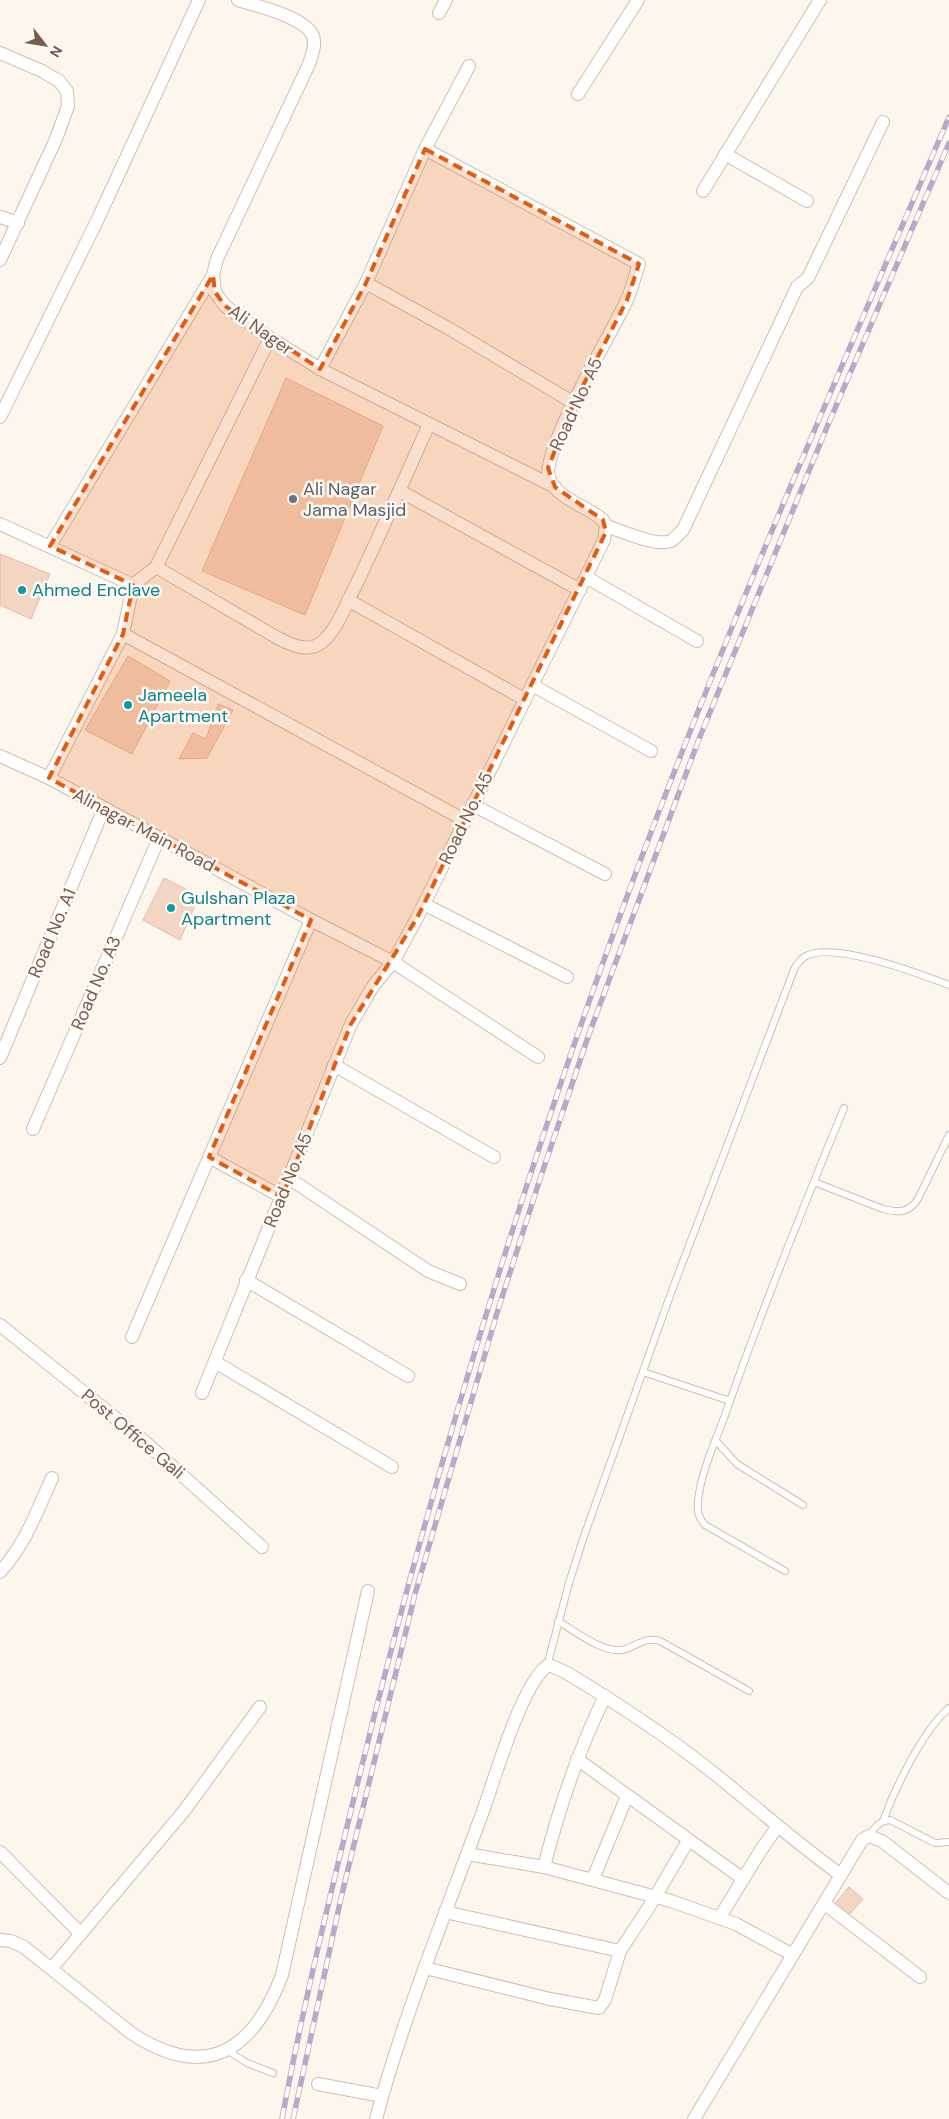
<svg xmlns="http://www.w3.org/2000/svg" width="949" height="2119" viewBox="0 0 949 2119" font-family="'DM Sans',sans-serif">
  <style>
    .building { fill: #f3d5c3; stroke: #e6bba3 }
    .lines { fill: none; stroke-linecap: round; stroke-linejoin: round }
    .lane-casing { stroke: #d1beb0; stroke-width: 8 }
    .street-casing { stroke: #d1beb0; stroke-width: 14 }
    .lane { stroke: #fff; stroke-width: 6 }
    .street { stroke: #fff; stroke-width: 12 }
    .rail-casing { stroke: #b9a8c9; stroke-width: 5.5 }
    .rail { stroke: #fffaf3; stroke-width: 4; stroke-dasharray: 11; stroke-linecap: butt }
    .marked { fill: #e8590c; fill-opacity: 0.2; stroke: #e8590c; stroke-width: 4; stroke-dasharray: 10 6; stroke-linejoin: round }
    .worship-dot { fill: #6b7280; stroke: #fffaf3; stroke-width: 2 }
    .culture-dot { fill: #0f9aa8; stroke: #fffaf3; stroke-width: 2 }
    .labels { text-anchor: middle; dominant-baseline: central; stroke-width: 5; stroke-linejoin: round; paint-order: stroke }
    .street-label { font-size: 18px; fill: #7a5c4d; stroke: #fffaf3 }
    .worship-label { font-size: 18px; fill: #5b616d; stroke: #fffaf3; text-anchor: start }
    .culture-label { font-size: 18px; fill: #0d838f; stroke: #fffaf3; text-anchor: start }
  </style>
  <rect width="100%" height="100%" fill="#fdf6ec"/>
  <g class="building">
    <polygon points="286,378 383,426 305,615 202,571"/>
    <polygon points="0,554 50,574 31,619 0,605"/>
    <polygon points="128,656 170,681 132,754 85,730"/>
    <polygon points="218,704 233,710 207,758 179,759 193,733 206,739"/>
    <polygon points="164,878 199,896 180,940 143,920"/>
    <polygon points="849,1887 863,1899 848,1916 833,1906"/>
  </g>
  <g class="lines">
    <defs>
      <g id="lane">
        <path d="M814,1182L883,1209C898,1213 909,1213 918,1199L949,1135"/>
        <polyline points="643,1372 730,1401"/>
        <polyline points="716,1441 737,1464 803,1505"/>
        <path d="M785,1571L705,1525C698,1517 697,1511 698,1501C701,1469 720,1432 730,1401C765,1302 804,1205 844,1108"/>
        <path d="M558,1621C575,1631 606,1656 626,1649C639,1644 646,1637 660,1641L749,1691"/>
        <path d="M547,1666L569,1583L583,1539L671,1293L795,967C799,963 801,958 806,956C834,941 920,974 949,985"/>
        <path d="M883,1821C895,1788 923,1730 949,1708"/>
        <path d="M869,1836C875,1827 879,1821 890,1820L935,1843L949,1842"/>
        <polyline points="227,2050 247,2063 273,2073"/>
      </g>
      <g id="street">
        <path d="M238,0C256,6 302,16 312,34C317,43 312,55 309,64L217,259L213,275L215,292L225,306L270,338L320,369L555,487"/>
        <polyline points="439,13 446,0"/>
        <polyline points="0,53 42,71 59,81 67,91 68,106 56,139 0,260"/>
        <polyline points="578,94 638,0"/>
        <polyline points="425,149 469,66"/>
        <polyline points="725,154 807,201"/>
        <polyline points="703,191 820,0"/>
        <polyline points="0,217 18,223"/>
        <polyline points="366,283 448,328 574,403"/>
        <polyline points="0,417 96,223 199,0"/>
        <polyline points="400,491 580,590"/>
        <polyline points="0,524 133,585"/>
        <path d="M606,526C622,531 656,547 671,541C675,539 679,533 683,530L797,287L808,278L883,122"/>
        <polyline points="50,546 213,275"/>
        <path d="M156,567L276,637C289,644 308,654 322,642C337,630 346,604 355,587C381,533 405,478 429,424"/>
        <polyline points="586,577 697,641"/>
        <polyline points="348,600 524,699"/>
        <polyline points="123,634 466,821"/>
        <polyline points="532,685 651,751"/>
        <polyline points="0,756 49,778 311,920 393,962 538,1057"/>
        <polyline points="49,778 123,634 133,585 156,567 270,338"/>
        <polyline points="473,805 605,874"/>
        <polyline points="424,904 567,977"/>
        <polyline points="0,1058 104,808"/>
        <polyline points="334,1065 494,1157"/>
        <polyline points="33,1129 159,838"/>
        <polyline points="209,1157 282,1197"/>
        <polyline points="290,1179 428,1271 460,1284"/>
        <polyline points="246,1280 408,1376"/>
        <polyline points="0,1325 144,1441 262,1547"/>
        <polyline points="132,1337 311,920"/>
        <polyline points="215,1362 392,1467"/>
        <path d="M202,1393L351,1024L373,986L393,962L417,918L604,540L606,526L603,520C587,506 557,499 549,478C540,452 613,331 627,300C632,288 635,276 639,264L425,149L366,283L320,369"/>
        <path d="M0,1572C25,1545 37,1511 52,1478"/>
        <polyline points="577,1759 743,1879"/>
        <polyline points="0,1852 81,1934"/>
        <polyline points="467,1854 544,1867 671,1901 736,1924 793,1955"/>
        <path d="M544,1867C559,1808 578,1751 605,1696"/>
        <polyline points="593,1879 627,1796"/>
        <polyline points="825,1904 920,1977"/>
        <polyline points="445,1912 620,1951"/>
        <polyline points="720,1917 761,1850 777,1827"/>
        <path d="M0,1940L11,1941L24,1947L131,2033C205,2082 253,2052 282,1975L368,1591"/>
        <polyline points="52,1968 184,1811 260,1707"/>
        <polyline points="425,1968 550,1999 599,2008 605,2000 620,1951 649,1907 688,1841"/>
        <polyline points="318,2084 382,2096"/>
        <path d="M376,2119C404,2014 446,1913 483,1811C495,1778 521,1686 547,1666H552L567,1673C615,1702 662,1733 706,1767C752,1803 793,1841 841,1875"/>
        <polyline points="694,2119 862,1840 869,1836 882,1841 949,1893"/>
      </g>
    </defs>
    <use href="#lane" class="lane-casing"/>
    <use href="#street" class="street-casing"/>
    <use href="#lane" class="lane"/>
    <use href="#street" class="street"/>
    <defs>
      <g id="rail">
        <path d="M282,2119C302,2011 328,1904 354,1798C429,1488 521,1182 632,883C728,624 840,371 949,117"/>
        <polyline points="293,2119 341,1898 415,1594 497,1313 539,1182 589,1034 699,739 827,427 949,143"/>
      </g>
    </defs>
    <use href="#rail" class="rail-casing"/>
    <use href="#rail" class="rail"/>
  </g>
  <path class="marked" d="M425,149L639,264L627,300L574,403L548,468L555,487L603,520L606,532L417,918L351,1024L282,1197L209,1157L311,920L49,778L123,634L133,585L50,546L213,275L215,292L225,306L320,369L366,283Z"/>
  <circle class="worship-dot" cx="293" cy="499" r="5"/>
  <g class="culture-dot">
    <circle cx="22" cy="590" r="5"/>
    <circle cx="128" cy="705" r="5"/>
    <circle cx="171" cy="908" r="5"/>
  </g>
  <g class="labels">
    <g class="street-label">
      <text transform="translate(261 330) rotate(35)">Ali Nager</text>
      <text transform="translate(576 404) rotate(-65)">Road No. A5</text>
      <text transform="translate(466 818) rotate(-64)">Road No. A5</text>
      <text transform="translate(144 830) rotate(28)">Alinagar Main Road</text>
      <text transform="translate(52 933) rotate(-67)">Road No. A1</text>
      <text transform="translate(96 983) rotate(-67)">Road No. A3</text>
      <text transform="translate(288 1180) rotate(-68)">Road No. A5</text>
      <text transform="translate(133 1434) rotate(40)">Post Office Gali</text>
    </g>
    <g class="worship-label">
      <text x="303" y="489">Ali Nagar<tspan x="303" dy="21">Jama Masjid</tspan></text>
    </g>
    <g class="culture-label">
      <text x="32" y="590">Ahmed Enclave</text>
      <text x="138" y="695">Jameela<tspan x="138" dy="21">Apartment</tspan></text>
      <text x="181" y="898">Gulshan Plaza<tspan x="181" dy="21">Apartment</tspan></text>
    </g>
  </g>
  <g transform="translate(45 45) rotate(121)" stroke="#fffaf3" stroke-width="4" paint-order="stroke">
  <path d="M0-4L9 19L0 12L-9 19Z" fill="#7a5c4d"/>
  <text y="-8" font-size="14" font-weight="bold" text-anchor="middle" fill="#7a5c4d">N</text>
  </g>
</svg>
